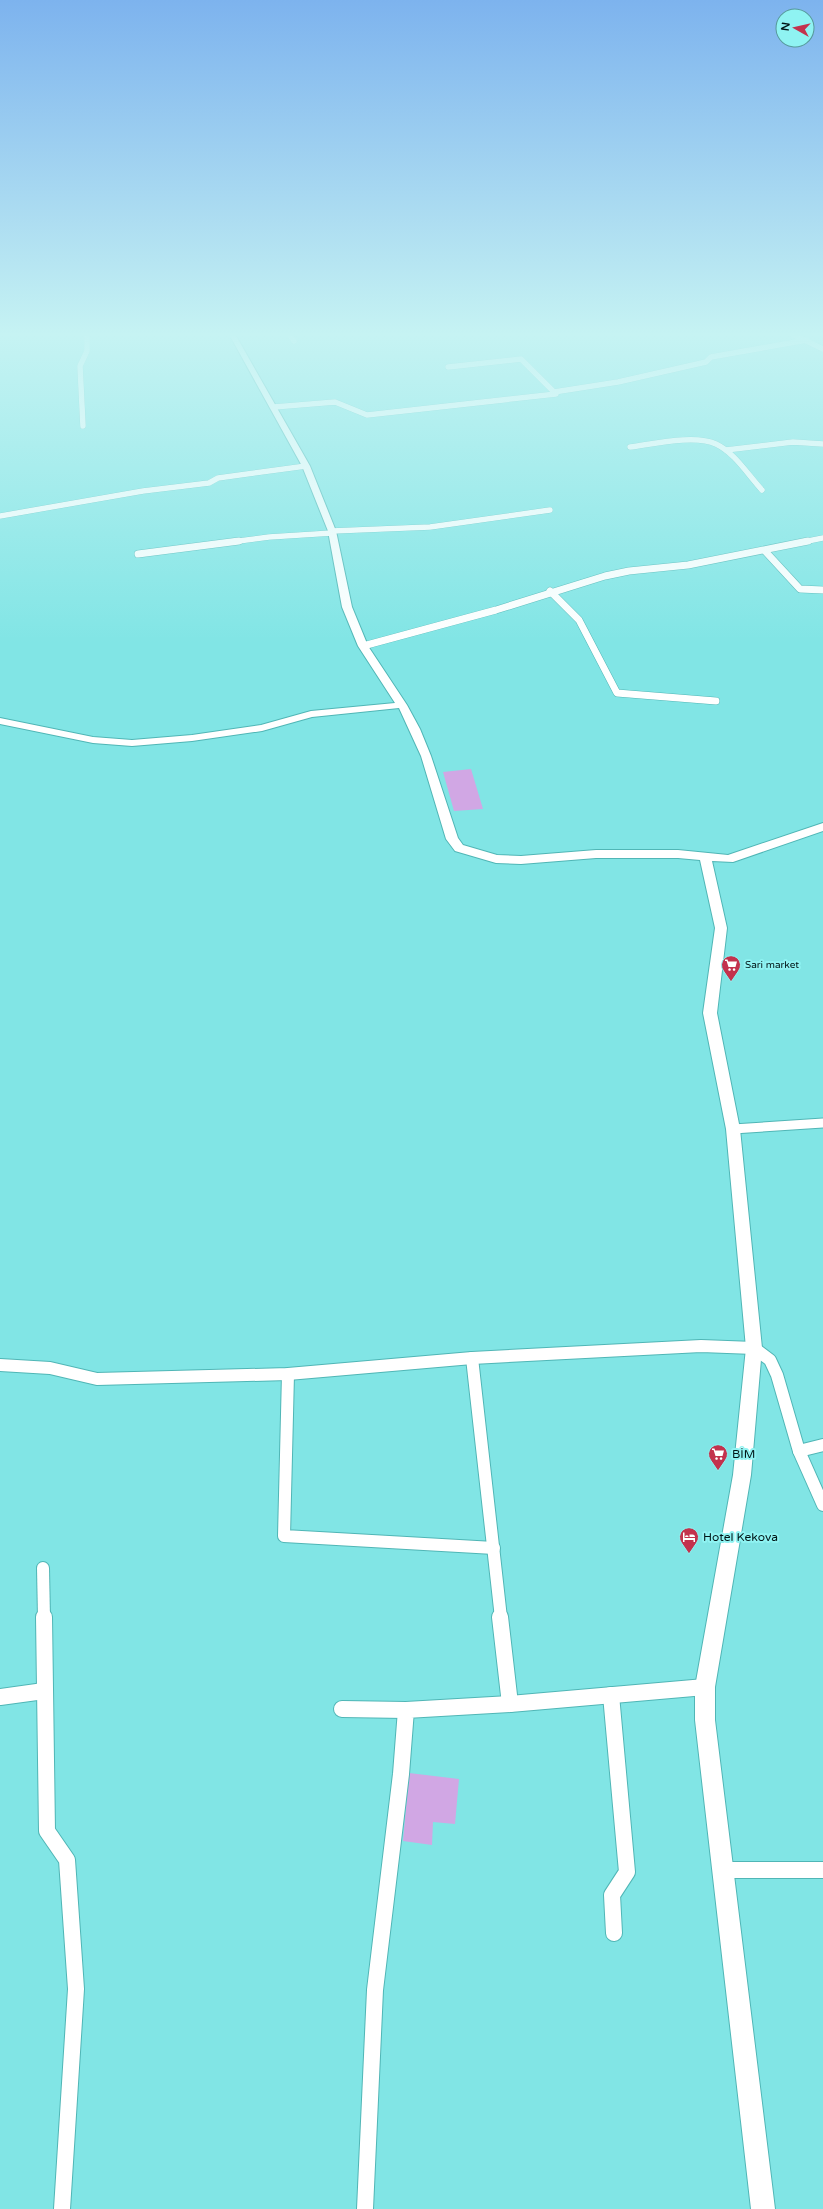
<svg xmlns="http://www.w3.org/2000/svg" width="823" height="2209" viewBox="0 0 823 2209" font-family="'Varela Round',sans-serif">
  <style>
    .green { fill: #d1a7e4 }
    .lines { fill: none; stroke-linecap: round; stroke-linejoin: round }
    .street-far4-casing { stroke: #50b6b6; stroke-width: 6 }
    .street-far3-casing { stroke: #50b6b6; stroke-width: 8 }
    .street-far2-casing { stroke: #50b6b6; stroke-width: 11 }
    .street-far1-casing { stroke: #50b6b6; stroke-width: 14 }
    .street-casing { stroke: #50b6b6; stroke-width: 18 }
    .secondary-casing { stroke: #50b6b6; stroke-width: 2 }
    .street-far4 { stroke: #fff; stroke-width: 5.5 }
    .street-far3 { stroke: #fff; stroke-width: 7 }
    .street-far2 { stroke: #fff; stroke-width: 9 }
    .street-far1 { stroke: #fff; stroke-width: 12 }
    .street { stroke: #fff; stroke-width: 16 }
    .secondary { fill: #fff; fill-rule: evenodd }
    .labels { text-anchor: middle; dominant-baseline: central; stroke-width: 4; stroke-linejoin: round; paint-order: stroke }
    .poi-label { font-size: 10px; fill: #011516; stroke: #8ff3f2; text-anchor: start }
    .near-poi-label { font-size: 12px; fill: #011516; stroke: #8ff3f2; text-anchor: start }
  </style>
  <rect width="100%" height="100%" fill="#81e5e5"/>
  <g class="green">
    <polygon points="471,769 483,809 454,811 443,772"/>
    <polygon points="409,1773 459,1779 455,1824 433,1822 432,1845 403,1841"/>
  </g>
  <g class="lines">
    <defs>
      <g id="street-far4">
        <polyline points="289,334 294,341"/>
        <polyline points="792,334 823,349"/>
        <polyline points="554,392 618,382 706,362 711,357 807,340"/>
        <polyline points="274,407 335,402 367,415 556,394 521,359 448,367"/>
        <polyline points="83,426 80,366 87,351 87,334"/>
        <path d="M630,447C653,444 695,434 716,444C735,453 748,475 762,490"/>
        <polyline points="726,450 793,442 823,444"/>
        <polyline points="0,516 143,491 209,483 218,478 306,466"/>
        <polyline points="332,531 430,527 550,510"/>
        <polyline points="231,542 269,537 332,533"/>
        <polyline points="803,542 823,538"/>
      </g>
      <g id="street-far3">
        <polyline points="765,551 800,589 823,590"/>
        <polyline points="138,554 239,541"/>
        <polyline points="550,591 579,620 617,693 716,701"/>
        <polyline points="363,646 496,610 605,576 629,571 688,565 808,541"/>
      </g>
      <polyline id="street-far2" points="733,1129 823,1123"/>
      <g id="street-far1">
        <polyline points="472,1358 501,1618"/>
        <polyline points="0,1365 50,1368 97,1379 288,1374 472,1358 701,1346 754,1348 770,1360 777,1375 799,1451 823,1505"/>
        <polyline points="288,1374 284,1536 494,1548"/>
        <polyline points="799,1451 823,1445"/>
        <polyline points="43,1568 44,1618"/>
      </g>
      <g id="street">
        <polyline points="44,1617 47,1831 67,1860 76,1989 62,2209"/>
        <polyline points="500,1617 510,1704"/>
        <polyline points="611,1695 627,1872 612,1895 614,1933"/>
        <polyline points="0,1697 44,1691"/>
        <polyline points="342,1709 406,1710"/>
        <polyline points="723,1870 823,1870"/>
        <polyline points="365,2209 375,1990 401,1774 406,1710 510,1704 705,1687"/>
      </g>
      <polygon id="secondary" points="229,334 235,334 310,466 336,531 352,607 368,646 407,705 420,729 431,756 458,838 463,845 497,855 521,856 596,850 678,850 728,855 823,823 823,831 733,862 712,861 727,928 717,1013 740,1129 762,1348 751,1475 715,1687 715,1720 775,2209 751,2209 695,1720 695,1687 733,1475 746,1348 726,1129 703,1013 715,928 700,860 678,858 596,858 521,864 496,863 455,851 446,839 421,756 399,708 312,717 262,731 192,741 132,746 93,743 0,724 0,718 93,737 132,740 192,735 261,725 311,711 395,703 358,646 342,607 328,531 302,466"/>
    </defs>
    <use href="#street-far4" class="street-far4-casing"/>
    <use href="#street-far3" class="street-far3-casing"/>
    <use href="#street-far2" class="street-far2-casing"/>
    <use href="#street-far1" class="street-far1-casing"/>
    <use href="#street" class="street-casing"/>
    <use href="#secondary" class="secondary-casing"/>
    <use href="#street-far4" class="street-far4"/>
    <use href="#street-far3" class="street-far3"/>
    <use href="#street-far2" class="street-far2"/>
    <use href="#street-far1" class="street-far1"/>
    <use href="#street" class="street"/>
    <use href="#secondary" class="secondary"/>
  </g>
  <linearGradient id="sky" x2="0" y2="1"><stop stop-color="#7db3ee"/><stop offset="0.52" stop-color="#c6f3f3"/><stop offset="1" stop-color="#c6f3f3" stop-opacity="0"/></linearGradient>
  <rect width="823" height="643" fill="url(#sky)"/>
  <defs>
    <symbol id="supermarket-pin" viewBox="-11 -11 22 30"><path d="M0 17L-7.5 6A9.5 9.5 0 1 1 7.5 6Z" fill="#c3324d" stroke="#8ff3f2"/><path d="M-6-5.5h2.5l.6 2H6L4.5 2H-2.5L-4.4-4H-6ZM-1.5 3.2a1.3 1.3 0 1 0 .1 0ZM3 3.2a1.3 1.3 0 1 0 .1 0Z" fill="#fff"/></symbol>
    <symbol id="hotel-pin" viewBox="-11 -11 22 30"><path d="M0 17L-7.5 6A9.5 9.5 0 1 1 7.5 6Z" fill="#c3324d" stroke="#8ff3f2"/><path d="M-6-4.5h1.5V1H6V5H4.5V3h-9V5H-6ZM-4 0a1.8 1.8 0 1 1 3.6 0ZM.5 0V-2.5h3Q6-2.5 6 0Z" fill="#fff"/></symbol>
  </defs>
  <g fill-rule="evenodd">
    <use href="#supermarket-pin" x="720" y="954" width="22" height="30"/>
    <use href="#supermarket-pin" x="707" y="1443" width="22" height="30"/>
    <use href="#hotel-pin" x="678" y="1526" width="22" height="30"/>
  </g>
  <g class="labels">
    <g class="poi-label">
      <text x="745" y="965">Sari market</text>
    </g>
    <g class="near-poi-label">
      <text x="732" y="1454">BİM</text>
      <text x="703" y="1537">Hotel Kekova</text>
    </g>
  </g>
  <g transform="translate(795 28) rotate(278)"><circle r="19" fill="#8ff3f2" stroke="#569a9a"/>
  <path d="M0-3L7 15L0 10L-7 15Z" fill="#c3324d"/>
  <text y="-6" font-size="11" font-weight="bold" text-anchor="middle" fill="#011516">N</text>
  </g>
</svg>
